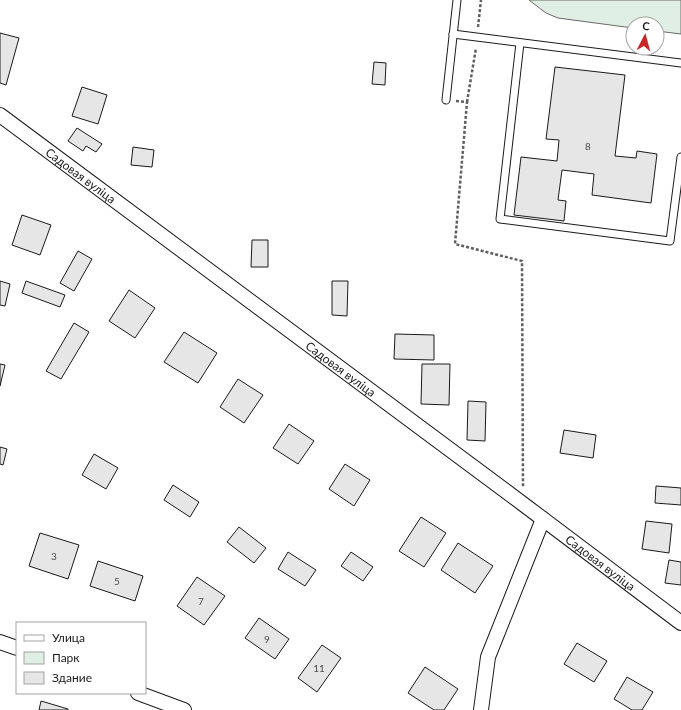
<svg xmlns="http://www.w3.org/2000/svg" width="681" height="710" viewBox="0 0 681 710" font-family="Lato,sans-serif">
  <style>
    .green { fill: #e0efe3; stroke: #6a6a6a }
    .building { fill: #e6e6e6; stroke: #1a1a1a }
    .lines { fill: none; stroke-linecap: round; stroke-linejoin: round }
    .service-casing { stroke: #1a1a1a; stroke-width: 9 }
    .minor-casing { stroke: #1a1a1a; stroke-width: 16 }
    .path { stroke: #5f5f5f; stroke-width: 2.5; stroke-dasharray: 3 2; stroke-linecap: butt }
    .service { stroke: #fff; stroke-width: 7 }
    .minor { stroke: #fff; stroke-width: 14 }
    .labels { text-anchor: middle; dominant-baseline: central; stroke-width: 3; stroke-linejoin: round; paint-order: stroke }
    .number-label { font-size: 10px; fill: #4d4d4d }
    .street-label { font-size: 12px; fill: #1a1a1a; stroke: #fff }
  </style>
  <rect width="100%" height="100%" fill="#fff"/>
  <polygon class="green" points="529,0 681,0 681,34 657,31 657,24 633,24 633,28 558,18 546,13"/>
  <g class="building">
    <polygon points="0,33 19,38 6,85 0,83"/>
    <polygon points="374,62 386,63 385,85 372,84"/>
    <polygon points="555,67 625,75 615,156 636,158 637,151 657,154 651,203 592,195 594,174 562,170 558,200 566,201 564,221 514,215 521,157 557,161 559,140 546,139"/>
    <polygon points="82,87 107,95 98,124 72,116"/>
    <polygon points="77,128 102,144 96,152 86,146 83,151 68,141"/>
    <polygon points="133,147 154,150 152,167 131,165"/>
    <polygon points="22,215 51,225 40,255 12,245"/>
    <polygon points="252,240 268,240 268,267 251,267"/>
    <polygon points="78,251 92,259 74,291 60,283"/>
    <polygon points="0,281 10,284 5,306 0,305"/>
    <polygon points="26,281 65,295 60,307 22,293"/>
    <polygon points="332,281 348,281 347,316 332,315"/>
    <polygon points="129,290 155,308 135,338 109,321"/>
    <polygon points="74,323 89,332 61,379 46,371"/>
    <polygon points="184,332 217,353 198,383 164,362"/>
    <polygon points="395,334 434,335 434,360 394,359"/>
    <polygon points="0,364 5,365 0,386"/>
    <polygon points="422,364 450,364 449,405 421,404"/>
    <polygon points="238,379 263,395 244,423 220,407"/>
    <polygon points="468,401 486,402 485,441 467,440"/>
    <polygon points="289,424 314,441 298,464 273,448"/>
    <polygon points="564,430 596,435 593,458 560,453"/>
    <polygon points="0,447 7,449 3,465 0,464"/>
    <polygon points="94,454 118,468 106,489 82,475"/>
    <polygon points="345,464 370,480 354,506 329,489"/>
    <polygon points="173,485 199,502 190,517 164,500"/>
    <polygon points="656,486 681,488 681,505 655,503"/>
    <polygon points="421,517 446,533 424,567 399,551"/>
    <polygon points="646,521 672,524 669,553 642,549"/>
    <polygon points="239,527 266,548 254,563 227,542"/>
    <polygon points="40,533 79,545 68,579 29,566"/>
    <polygon points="458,543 493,566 475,593 441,570"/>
    <polygon points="288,552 316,570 305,586 278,569"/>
    <polygon points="351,552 373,567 363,581 341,566"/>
    <polygon points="669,560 681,562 681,585 665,583"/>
    <polygon points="98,561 143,576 135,601 90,586"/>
    <polygon points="197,577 225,596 204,625 177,606"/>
    <polygon points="259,618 289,639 275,659 245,638"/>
    <polygon points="577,643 607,661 594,682 564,664"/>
    <polygon points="322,645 341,658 317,692 298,678"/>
    <polygon points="425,667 458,689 444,710 434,710 408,693"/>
    <polygon points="627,677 653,692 642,710 632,710 614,699"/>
    <polygon points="41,701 68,709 68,710 39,710"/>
  </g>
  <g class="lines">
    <defs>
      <g id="service">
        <polyline points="453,34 681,63"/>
        <polyline points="520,43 500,219 670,241 681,157"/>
        <polyline points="446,100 457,0"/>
      </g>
      <g id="minor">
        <path id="s1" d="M0,115L523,504L681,623"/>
        <polyline points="0,642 17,648"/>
        <polyline points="138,693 184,710"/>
        <polyline points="481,710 488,657 543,519"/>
      </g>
    </defs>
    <use href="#service" class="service-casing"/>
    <use href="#minor" class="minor-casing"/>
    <g class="path">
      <polyline points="478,27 481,0"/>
      <polyline points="456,101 467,102 455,244 522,261 523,487"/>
      <polyline points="467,102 476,48"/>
    </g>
    <use href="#service" class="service"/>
    <use href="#minor" class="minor"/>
  </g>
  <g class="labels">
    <g class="number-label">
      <text x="588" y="146">8</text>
      <text x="54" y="556">3</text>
      <text x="117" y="581">5</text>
      <text x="201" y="601">7</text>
      <text x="267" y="639">9</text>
      <text x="319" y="668">11</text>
    </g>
    <g class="street-label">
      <text stroke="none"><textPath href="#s1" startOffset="101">Садовая вуліца</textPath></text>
      <text stroke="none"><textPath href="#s1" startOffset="425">Садовая вуліца</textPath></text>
      <text stroke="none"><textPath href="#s1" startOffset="749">Садовая вуліца</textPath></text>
    </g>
  </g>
  <rect x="16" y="622" width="130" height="72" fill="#ffffff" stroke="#a3a3a3"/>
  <rect x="24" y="635" width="20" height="6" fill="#ffffff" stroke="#a3a3a3"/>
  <text x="52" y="642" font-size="12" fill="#1a1a1a">Улица</text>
  <rect x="24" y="652" width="20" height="12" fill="#e0efe3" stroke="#a3a3a3"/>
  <text x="52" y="662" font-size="12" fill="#1a1a1a">Парк</text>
  <rect x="24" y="672" width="20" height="12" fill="#e6e6e6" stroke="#a3a3a3"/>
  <text x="52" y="682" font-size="12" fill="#1a1a1a">Здание</text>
  <g transform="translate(645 36) rotate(6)"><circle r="19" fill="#ffffff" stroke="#a3a3a3"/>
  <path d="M0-3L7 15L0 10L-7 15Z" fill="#c62828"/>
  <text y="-6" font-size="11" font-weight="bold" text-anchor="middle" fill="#1a1a1a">С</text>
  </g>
</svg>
